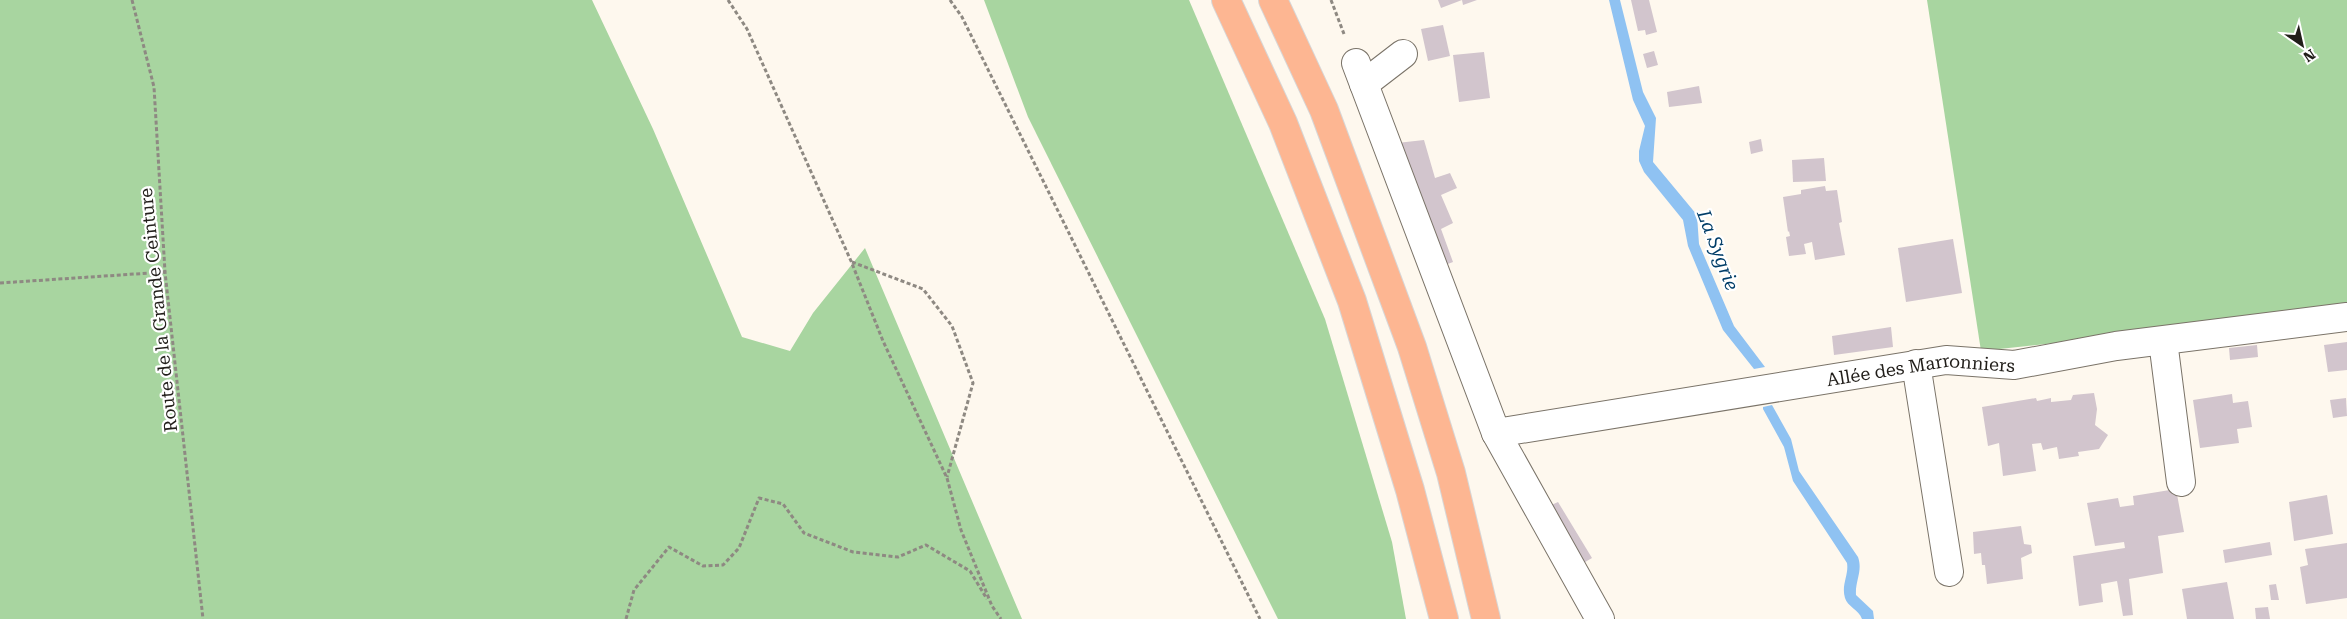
<svg xmlns="http://www.w3.org/2000/svg" width="2347" height="619" viewBox="0 0 2347 619" font-family="'Roboto Serif',serif">
  <style>
    .forest { fill: #a8d5a0 }
    .water { fill: #8fc2f2 }
    .building { fill: #d2c5cd }
    .lines { fill: none; stroke-linecap: round; stroke-linejoin: round }
    .minor-casing { stroke: #7a7368; stroke-width: 30 }
    .highway-casing { stroke: #d7d6d6; stroke-width: 30 }
    .path { stroke: #8e8982; stroke-width: 3; stroke-dasharray: 4 2.5; stroke-linecap: butt }
    .minor { stroke: #fff; stroke-width: 28 }
    .highway { stroke: #fdb692; stroke-width: 28 }
    .labels { text-anchor: middle; dominant-baseline: central; stroke-width: 4.5; stroke-linejoin: round; paint-order: stroke }
    .street-label { font-size: 18px; fill: #211e1a; stroke: #fff }
    .water-label { font-size: 19px; font-style: italic; fill: #003d68; stroke: #fff }
  </style>
  <rect width="100%" height="100%" fill="#fef8ee"/>
  <g class="forest">
    <polygon points="0,0 592,0 653,129 742,337 790,351 813,313 865,248 1022,619 0,619"/>
    <polygon points="984,0 1189,0 1325,319 1392,542 1406,619 1278,619 1028,117"/>
    <polygon points="1927,0 2347,0 2347,311 1981,351"/>
  </g>
  <g class="water">
    <polygon points="1609,0 1620,0 1643,92 1656,118 1653,162 1697,215 1699,244 1734,326 1765,367 1754,369 1723,330 1688,246 1683,220 1644,172 1639,161 1639,151 1645,126 1633,100"/>
    <path d="M1772,405L1791,439L1799,471L1858,557C1863,571 1855,581 1856,595L1873,611L1874,619H1862C1859,610 1847,606 1845,598C1841,585 1849,575 1847,563L1793,481L1784,447L1763,409V407Z"/>
  </g>
  <g class="building">
    <polygon points="1438,0 1462,0 1441,8"/>
    <polygon points="1462,0 1477,0 1463,5"/>
    <polygon points="1631,0 1649,0 1657,32 1646,35 1645,30 1638,31"/>
    <polygon points="1443,25 1450,56 1428,61 1421,29"/>
    <polygon points="1654,51 1658,65 1647,68 1643,54"/>
    <polygon points="1484,52 1490,98 1459,102 1453,55"/>
    <polygon points="1699,86 1702,103 1669,107 1667,92"/>
    <polygon points="1761,139 1763,151 1751,154 1749,142"/>
    <polygon points="1424,140 1435,178 1450,173 1457,188 1441,195 1453,223 1441,229 1453,262 1445,265 1397,143"/>
    <polygon points="1824,158 1826,181 1793,182 1792,160"/>
    <polygon points="1825,186 1826,191 1837,190 1842,222 1839,223 1845,255 1815,260 1812,242 1804,244 1806,254 1789,256 1786,237 1790,236 1789,231 1788,232 1783,197 1801,194 1801,190"/>
    <polygon points="1953,239 1962,293 1906,302 1898,248"/>
    <polygon points="1891,327 1893,347 1834,355 1832,336"/>
    <polygon points="2347,342 2347,370 2328,372 2324,345"/>
    <polygon points="2257,345 2258,357 2230,360 2229,348"/>
    <polygon points="2094,393 2097,409 2095,425 2108,435 2099,449 2078,452 2079,456 2059,459 2057,447 2043,450 2041,443 2032,444 2036,471 2003,476 1999,443 1988,446 1982,407 2036,398 2037,401 2051,398 2051,402 2071,400 2073,395"/>
    <polygon points="2232,394 2233,403 2248,401 2252,427 2237,429 2239,443 2200,448 2193,400"/>
    <polygon points="2346,398 2347,416 2333,418 2330,400"/>
    <polygon points="2176,489 2184,532 2158,536 2163,573 2129,579 2133,615 2123,616 2117,581 2101,584 2103,602 2079,606 2073,556 2125,548 2124,542 2095,546 2087,503 2118,498 2120,507 2134,505 2133,496"/>
    <polygon points="2327,495 2333,534 2294,541 2289,502"/>
    <polygon points="1558,502 1592,558 1580,565 1545,508"/>
    <polygon points="2021,526 2024,544 2031,545 2032,553 2021,558 2023,579 1987,584 1985,565 1982,565 1981,553 1974,554 1973,532"/>
    <polygon points="2270,542 2272,555 2225,563 2223,550"/>
    <polygon points="2347,543 2347,598 2306,604 2300,567 2308,565 2305,549"/>
    <polygon points="2227,582 2234,619 2187,619 2182,589"/>
    <polygon points="2276,584 2279,600 2271,600 2269,585"/>
    <polygon points="2268,607 2270,619 2256,619 2255,608"/>
  </g>
  <g class="lines">
    <defs>
      <g id="minor">
        <polyline points="1356,63 1496,433 1600,619"/>
        <polyline points="1364,84 1403,54"/>
        <polyline points="2163,341 2181,482"/>
        <polyline points="1916,364 1949,572"/>
        <path id="s1" d="M1496,433L1946,360L2014,365L2116,346L2347,317"/>
      </g>
      <g id="highway">
        <polyline points="1226,0 1283,123 1352,301 1410,490 1444,619"/>
        <polyline points="1273,0 1324,110 1412,347 1451,473 1486,619"/>
      </g>
    </defs>
    <use href="#minor" class="minor-casing"/>
    <use href="#highway" class="highway-casing"/>
    <g class="path">
      <polyline points="132,0 154,87 165,272 203,619"/>
      <polyline points="728,0 747,29 851,261 883,341 947,478 961,530 992,606 1001,619"/>
      <polyline points="950,0 962,17 1260,619"/>
      <polyline points="1331,0 1344,34"/>
      <polyline points="852,262 923,289 952,326 973,383 947,477"/>
      <polyline points="0,283 165,272"/>
      <polyline points="626,619 634,590 669,547 703,566 723,565 739,548 759,498 783,504 804,533 853,552 898,557 926,545 970,571 987,599"/>
    </g>
    <use href="#minor" class="minor"/>
    <use href="#highway" class="highway"/>
  </g>
  <g class="labels">
    <g class="street-label">
      <text transform="translate(158 310) rotate(-96)">Route de la Grande Ceinture</text>
      <text stroke="none"><textPath href="#s1" startOffset="430">Allée des Marronniers</textPath></text>
    </g>
    <g class="water-label">
      <text transform="translate(1718 250) rotate(69)">La Sygrie</text>
    </g>
  </g>
  <g transform="translate(2302 45) rotate(146)" stroke="#ffffff" stroke-width="4" paint-order="stroke">
  <path d="M0-4L9 19L0 12L-9 19Z" fill="#211e1a"/>
  <text y="-8" font-size="14" font-weight="bold" text-anchor="middle" fill="#211e1a">N</text>
  </g>
</svg>
